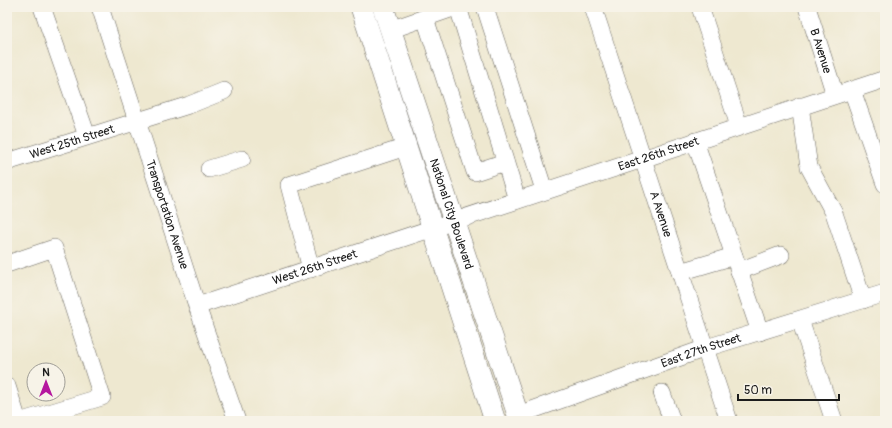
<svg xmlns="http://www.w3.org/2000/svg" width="892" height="428" viewBox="0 0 892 428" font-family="Pangolin,sans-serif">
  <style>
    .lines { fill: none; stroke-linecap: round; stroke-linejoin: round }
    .minor-casing { stroke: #66635b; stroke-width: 18 }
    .major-casing { stroke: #66635b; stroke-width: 22 }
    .minor { stroke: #fff; stroke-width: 17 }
    .major { stroke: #fff; stroke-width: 21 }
    .labels { text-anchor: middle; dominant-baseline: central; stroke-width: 3; stroke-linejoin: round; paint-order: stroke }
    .street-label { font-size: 12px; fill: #1c1c1c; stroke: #f7f3e8 }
  </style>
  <rect width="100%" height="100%" fill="#f7f3e8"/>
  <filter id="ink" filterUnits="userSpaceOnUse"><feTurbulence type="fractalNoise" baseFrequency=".025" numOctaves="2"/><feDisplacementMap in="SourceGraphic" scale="8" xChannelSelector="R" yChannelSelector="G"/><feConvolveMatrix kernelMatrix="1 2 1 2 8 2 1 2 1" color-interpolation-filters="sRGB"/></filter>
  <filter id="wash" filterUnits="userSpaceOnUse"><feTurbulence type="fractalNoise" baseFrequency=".012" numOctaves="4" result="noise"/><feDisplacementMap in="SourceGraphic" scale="16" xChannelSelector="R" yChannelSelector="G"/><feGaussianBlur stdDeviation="0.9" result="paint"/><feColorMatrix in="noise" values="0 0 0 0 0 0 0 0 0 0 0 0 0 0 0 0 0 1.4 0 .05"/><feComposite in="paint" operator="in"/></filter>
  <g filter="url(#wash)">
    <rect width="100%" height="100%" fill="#eee8d0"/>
  </g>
  <g filter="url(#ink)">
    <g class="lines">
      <defs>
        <g id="minor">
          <polyline points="42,7 87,136"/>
          <path id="s1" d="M100,7L197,306L237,421"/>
          <polyline points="458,7 517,200"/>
          <polyline points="485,7 544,190"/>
          <path id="s2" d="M593,7L729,421"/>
          <polyline points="700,7 739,126"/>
          <path id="s3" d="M807,7L835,95"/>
          <polyline points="425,18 475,172 505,162"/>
          <polyline points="390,30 456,7"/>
          <polyline points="852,90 885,184"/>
          <polyline points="800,106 809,167 834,213 863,300"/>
          <polyline points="695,141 760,332"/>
          <path id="s4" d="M7,162L189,105L224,91"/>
          <polyline points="209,169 242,159"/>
          <polyline points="7,264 54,248 102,397 22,421"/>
          <polyline points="311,269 289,185 406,147"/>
          <polyline points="739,271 781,255"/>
          <polyline points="680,272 734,256"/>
          <path id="s5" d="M197,306L885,79"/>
          <polyline points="800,320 834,421"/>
          <polyline points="7,386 18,421"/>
          <polyline points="662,393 672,421"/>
          <path id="s6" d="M518,415L706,348L885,293"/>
        </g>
        <g id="major">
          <polyline points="361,7 495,421"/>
          <path id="s7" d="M383,7L520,421"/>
        </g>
      </defs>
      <use href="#minor" class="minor-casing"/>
      <use href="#major" class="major-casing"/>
      <use href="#minor" class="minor"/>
      <use href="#major" class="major"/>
    </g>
  </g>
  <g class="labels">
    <g class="street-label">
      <text stroke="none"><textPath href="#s3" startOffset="46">B Avenue</textPath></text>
      <text stroke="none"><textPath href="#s4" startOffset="68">West 25th Street</textPath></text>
      <text stroke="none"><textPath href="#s5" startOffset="486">East 26th Street</textPath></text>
      <text stroke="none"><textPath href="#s1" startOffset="218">Transportation Avenue</textPath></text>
      <text stroke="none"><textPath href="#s7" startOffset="218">National City Boulevard</textPath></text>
      <text stroke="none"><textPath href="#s2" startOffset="218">A Avenue</textPath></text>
      <text stroke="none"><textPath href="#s5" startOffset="124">West 26th Street</textPath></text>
      <text stroke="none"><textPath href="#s6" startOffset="194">East 27th Street</textPath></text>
    </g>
  </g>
  <rect width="892" height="428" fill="none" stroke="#f7f3e8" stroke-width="24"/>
  <g transform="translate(46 382)"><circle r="19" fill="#f7f3e8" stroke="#9f9d96"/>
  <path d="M0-3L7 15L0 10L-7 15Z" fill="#b5179e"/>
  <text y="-6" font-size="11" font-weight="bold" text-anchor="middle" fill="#1c1c1c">N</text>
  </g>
  <path d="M738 394v6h101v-6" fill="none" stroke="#1c1c1c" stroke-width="2"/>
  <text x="744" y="394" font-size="12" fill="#1c1c1c" stroke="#f7f3e8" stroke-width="3" paint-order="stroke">50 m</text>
</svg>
